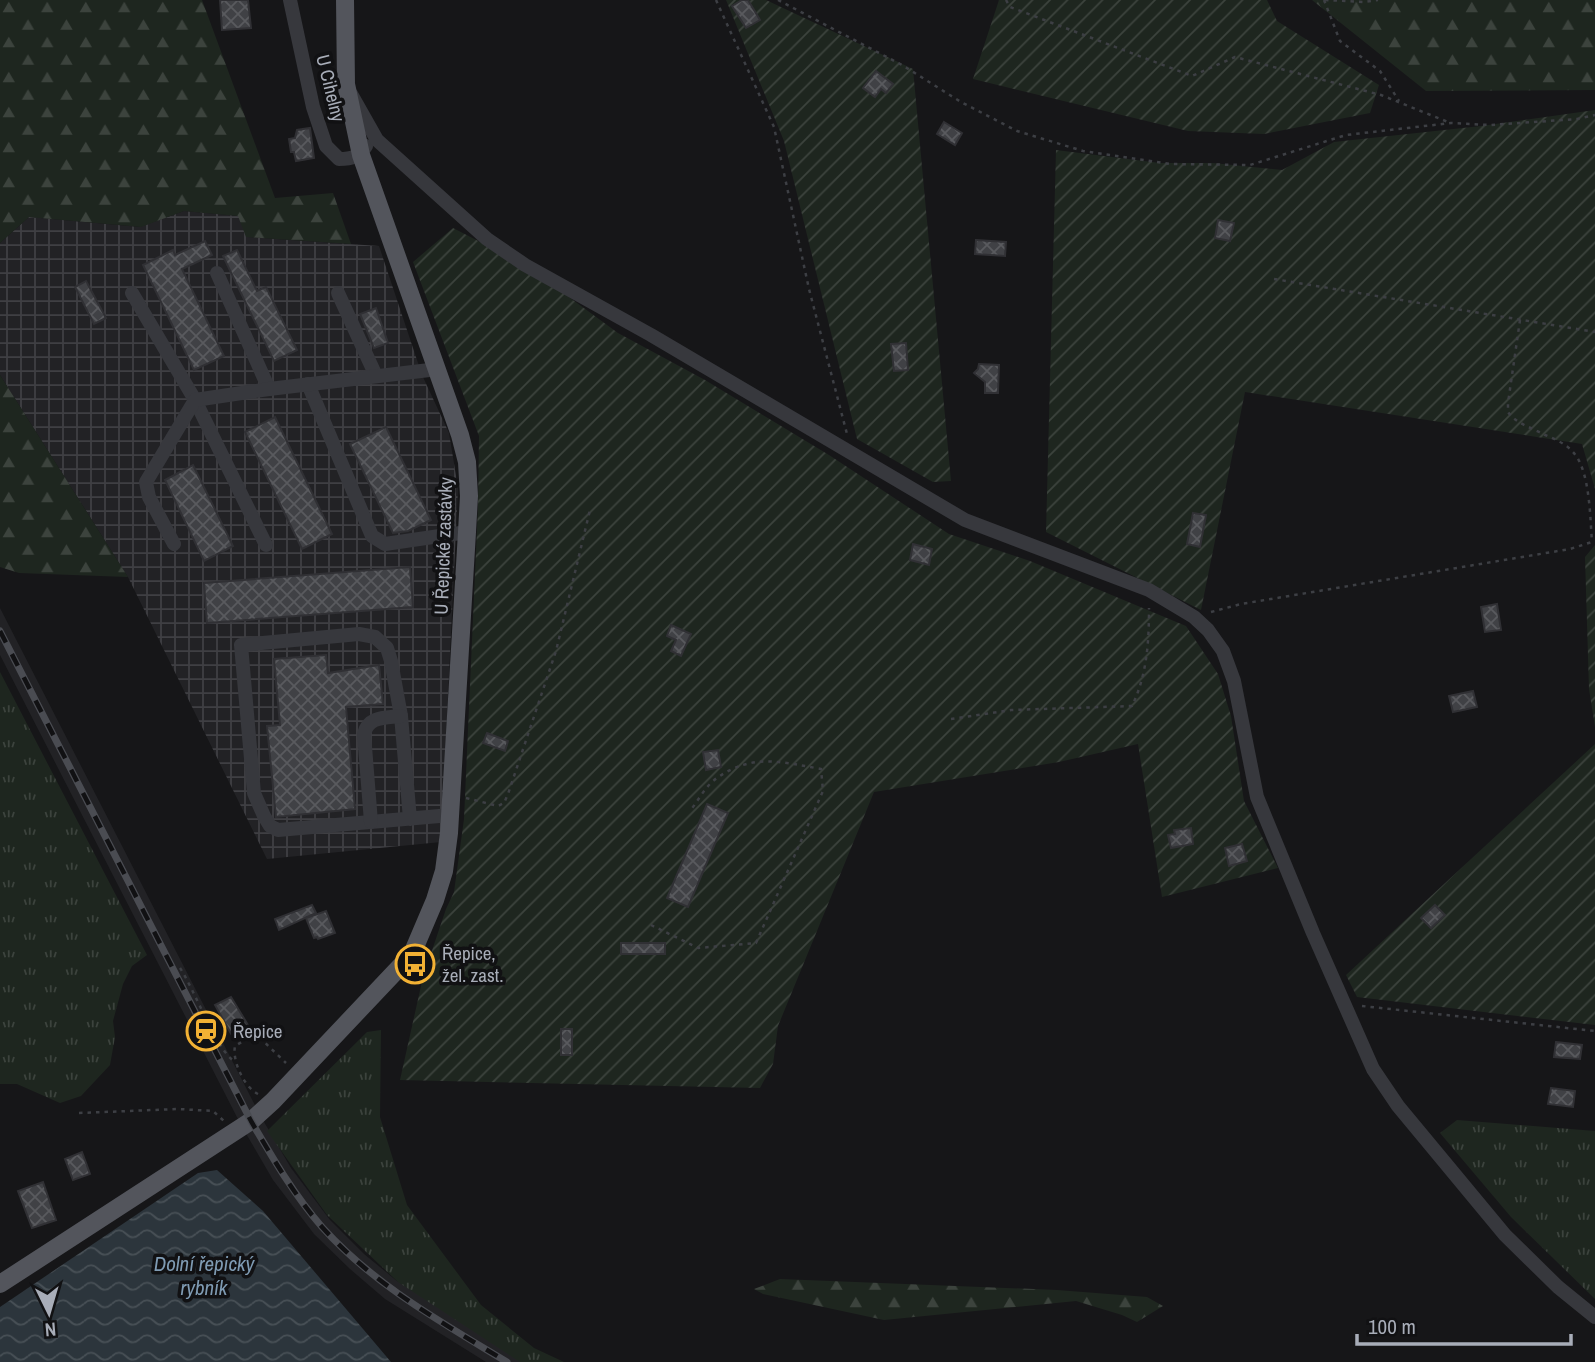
<svg xmlns="http://www.w3.org/2000/svg" width="1595" height="1362" viewBox="0 0 1595 1362" font-family="'Archivo Narrow',sans-serif">
  <style>
    .built { fill: #222225 }
    .industrial { fill: url(#industrial-grid) }
    .grass { fill: url(#grass-tufts) }
    .forest { fill: url(#forest-firs) }
    .garden { fill: url(#garden-furrows) }
    .water { fill: url(#water-waves) }
    .building { fill: url(#building-cross-hatch); stroke: #303034; stroke-width: 2 }
    .lines { fill: none; stroke-linecap: round; stroke-linejoin: round }
    .path { stroke: #3d3f44; stroke-width: 2.5; stroke-dasharray: 3.5 5; stroke-linecap: butt }
    .minor { stroke: #37383d; stroke-width: 14 }
    .major { stroke: #53555c; stroke-width: 18 }
    .rail-casing { stroke: #4a4c52; stroke-width: 7 }
    .rail { stroke: #111113; stroke-width: 4.5; stroke-dasharray: 13; stroke-linecap: butt }
    .labels { text-anchor: middle; dominant-baseline: central; stroke-width: 7; stroke-linejoin: round; paint-order: stroke }
    .street-label { font-size: 19px; fill: #a8adb8; stroke: #111113 }
    .poi-label { font-size: 19px; fill: #a8adb8; stroke: #111113; text-anchor: start }
    .water-label { font-size: 21px; font-style: italic; fill: #7f9bb3; stroke: #111113 }
  </style>
  <defs>
    <pattern id="industrial-grid" width="8" height="8" patternUnits="userSpaceOnUse" patternTransform="scale(1.75)"><rect width="8" height="8" fill="#222225"/><path d="M0 4h8M4 0v8" fill="none" stroke="#3f3f43"/></pattern>
    <pattern id="grass-tufts" width="24" height="20" patternUnits="userSpaceOnUse" patternTransform="scale(1.75)"><rect width="24" height="20" fill="#1e261f"/><path d="M3 7l-1-3M5 7V3M7 7l1-3M15 17l-1-3M17 17v-4M19 17l1-3" fill="none" stroke="#3c433d"/></pattern>
    <pattern id="forest-firs" width="22" height="20" patternUnits="userSpaceOnUse" patternTransform="scale(1.75)"><rect width="22" height="20" fill="#1e261f"/><path d="M5 1l3.5 6h-7zM16 11l3.5 6h-7z" fill="#3c433d"/></pattern>
    <pattern id="garden-furrows" width="10" height="10" patternUnits="userSpaceOnUse" patternTransform="scale(1.75)"><rect width="10" height="10" fill="#1e261f"/><path d="M-1 1l2-2M0 10L10 0M9 11l2-2" fill="none" stroke="#3c433d"/></pattern>
    <pattern id="water-waves" width="16" height="10" patternUnits="userSpaceOnUse" patternTransform="scale(1.75)"><rect width="16" height="10" fill="#2c353c"/><path d="M0 5q4-4 8 0t8 0" fill="none" stroke="#485056"/></pattern>
    <pattern id="building-cross-hatch" width="8" height="8" patternUnits="userSpaceOnUse" patternTransform="scale(1.75)"><rect width="8" height="8" fill="#404145"/><path d="M0 0l8 8M0 8l8-8" fill="none" stroke="#595a5e"/></pattern>
  </defs>
  <rect width="100%" height="100%" fill="#161618"/>
  <polygon class="built" points="0,608 260,1115 291,1168 330,1220 364,1254 397,1281 527,1362 486,1362 385,1299 350,1269 314,1234 273,1180 241,1125 0,655"/>
  <polygon class="industrial" points="184,211 239,216 247,237 379,246 422,375 449,433 458,488 441,842 267,859 128,577 0,375 0,243 29,217 140,227"/>
  <g class="grass">
    <polygon points="0,672 147,955 132,966 123,984 113,1021 115,1037 110,1065 81,1096 60,1103 17,1084 0,1084"/>
    <polygon points="381,1030 380,1117 407,1205 481,1305 534,1348 564,1362 520,1362 398,1282 327,1215 267,1131 367,1032"/>
    <polygon points="1457,1120 1595,1131 1595,1299 1511,1217 1440,1133"/>
  </g>
  <g class="forest">
    <polygon points="0,0 202,0 275,198 333,193 351,244 246,237 238,216 184,211 141,227 29,217 0,243"/>
    <polygon points="1312,0 1595,0 1595,90 1426,91"/>
    <polygon points="0,375 128,577 19,573 0,567"/>
    <polygon points="780,1279 1057,1290 1147,1297 1163,1306 1137,1322 1122,1315 1076,1301 884,1320 763,1294 754,1289"/>
  </g>
  <g class="garden">
    <polygon points="726,0 766,0 913,69 951,481 933,482 857,439 784,141"/>
    <polygon points="999,0 1267,0 1277,21 1379,85 1370,113 1264,134 1188,131 973,79"/>
    <polygon points="1595,110 1595,489 1582,444 1245,392 1201,610 1046,532 1056,150 1160,163 1213,163 1282,170 1334,142 1481,126"/>
    <polygon points="453,228 525,265 618,333 705,380 829,455 949,534 1030,561 1186,626 1218,674 1231,716 1244,801 1278,868 1162,897 1138,744 1059,762 874,792 778,1026 773,1064 760,1088 400,1080 423,977 446,909 454,892 464,819 478,507 479,436 413,262"/>
    <polygon points="1595,545 1595,727 1589,689 1585,557"/>
    <polygon points="1595,744 1595,1025 1357,997 1346,975"/>
  </g>
  <polygon class="water" points="217,1170 263,1211 391,1362 0,1362 0,1307 198,1173"/>
  <g class="building">
    <polygon points="220,0 248,0 251,28 222,30"/>
    <polygon points="742,0 748,0 760,20 746,28 732,6"/>
    <polygon points="876,71 893,84 886,93 881,89 875,97 863,88"/>
    <polygon points="944,122 962,133 955,145 937,134"/>
    <polygon points="310,128 314,158 296,161 294,152 291,152 289,139 295,138 297,130"/>
    <polygon points="1218,220 1234,223 1230,241 1215,238"/>
    <polygon points="976,240 1006,242 1005,256 975,254"/>
    <polygon points="205,241 212,255 182,269 224,356 194,370 143,265 173,250 175,255"/>
    <polygon points="237,250 257,291 266,287 297,350 274,361 223,256"/>
    <polygon points="86,281 106,318 94,324 75,287"/>
    <polygon points="376,308 388,343 374,348 360,314"/>
    <polygon points="906,343 908,370 894,371 891,344"/>
    <polygon points="979,364 999,365 998,393 985,393 985,382 974,373 978,369"/>
    <polygon points="275,417 332,534 302,549 245,432"/>
    <polygon points="386,427 431,520 408,531 393,533 350,444"/>
    <polygon points="193,465 233,546 204,561 165,480"/>
    <polygon points="1193,513 1206,515 1200,547 1187,544"/>
    <polygon points="913,544 932,549 929,565 910,560"/>
    <polygon points="410,567 413,607 207,623 204,583"/>
    <polygon points="1497,604 1501,630 1485,632 1481,607"/>
    <polygon points="671,625 691,634 681,656 671,651 676,640 667,636"/>
    <polygon points="326,655 328,673 379,665 383,704 346,707 355,809 276,817 267,726 280,725 274,659"/>
    <polygon points="1473,691 1477,707 1453,712 1449,696"/>
    <polygon points="487,733 508,741 505,751 483,743"/>
    <polygon points="718,750 721,767 706,770 703,752"/>
    <polygon points="707,804 728,813 688,907 667,898"/>
    <polygon points="1191,828 1193,844 1171,848 1168,835 1175,834 1174,830"/>
    <polygon points="1242,844 1247,861 1229,866 1225,848"/>
    <polygon points="312,905 316,913 279,930 275,919"/>
    <polygon points="1435,905 1445,915 1431,928 1421,918"/>
    <polygon points="326,911 335,933 318,939 317,937 314,938 306,918"/>
    <rect x="621" y="943" width="44" height="11"/>
    <polygon points="231,997 251,1030 234,1039 215,1005"/>
    <rect x="561" y="1029" width="11" height="26"/>
    <polygon points="1556,1042 1582,1045 1580,1059 1554,1057"/>
    <polygon points="1551,1088 1575,1091 1573,1107 1548,1104"/>
    <polygon points="82,1152 90,1174 73,1180 65,1159"/>
    <polygon points="43,1182 56,1220 32,1228 18,1191"/>
  </g>
  <g class="lines">
    <g class="path">
      <polyline points="716,0 774,127 809,289 847,434"/>
      <polyline points="778,0 902,65 961,102 1017,131 1083,151 1171,164 1250,165 1346,135 1451,123 1490,125 1577,119 1595,115"/>
      <polyline points="1006,0 1010,7 1192,76 1235,57 1381,95 1448,122"/>
      <polyline points="1324,0 1340,41 1380,71 1399,101"/>
      <polyline points="1325,0 1364,2 1378,0"/>
      <polyline points="1274,279 1595,332"/>
      <path d="M1520,320L1508,403V412C1516,424 1533,428 1545,435C1555,439 1566,444 1573,452C1590,470 1590,517 1592,542"/>
      <polyline points="1211,612 1241,604 1570,549 1595,541"/>
      <path d="M951,719L1011,710L1132,706C1147,675 1149,642 1149,608"/>
      <polyline points="466,798 498,806 504,803 508,794 556,651 590,510"/>
      <path d="M651,925L698,948L756,943L823,791L821,769C782,762 752,753 717,778C706,785 698,801 690,811"/>
      <path d="M180,968C193,987 218,1052 234,1061"/>
      <polyline points="1362,1006 1595,1031"/>
      <path d="M258,1094C244,1087 232,1061 235,1046L255,1034L258,1036L286,1063"/>
      <polyline points="79,1113 178,1109 213,1111 224,1121"/>
    </g>
    <g class="minor">
      <path d="M290,0L313,107L326,146L339,159C352,159 359,157 366,146"/>
      <polyline points="351,94 377,140 487,239 525,265 651,335 965,520 1149,590 1194,617 1208,630 1223,651 1234,681 1257,797 1313,933 1373,1069 1398,1106 1505,1235 1558,1287 1595,1317"/>
      <polyline points="217,273 269,389"/>
      <polyline points="132,293 195,400 266,545"/>
      <polyline points="338,293 376,376"/>
      <polyline points="308,384 372,536 385,544 467,532"/>
      <polyline points="174,544 149,497 146,482 195,400 269,389 438,369"/>
      <polyline points="410,819 401,716 391,661 387,648 375,637 359,634 241,645 254,793 264,816 270,826 278,830 451,815"/>
      <path d="M371,822L364,734C368,716 385,718 401,716"/>
    </g>
    <polyline class="major" points="0,1284 251,1121 273,1101 412,954 435,900 444,871 449,833 467,532 469,496 467,462 460,435 361,155 346,84 345,0"/>
    <defs>
      <path id="rail" d="M0,631L251,1121C272,1157 294,1195 322,1227C374,1285 441,1322 507,1362"/>
    </defs>
    <use href="#rail" class="rail-casing"/>
    <use href="#rail" class="rail"/>
  </g>
  <defs>
    <symbol id="bus-ring" viewBox="-11 -11 22 22"><circle r="9.5" fill="#111113" stroke="#f2b134" stroke-width="1.5"/><path d="M-5-6H5V4H4V6H2V4H-2V6H-4V4H-5ZM-3.5-4V0h7V-4ZM-3.5 1.2v1.5H-2V1.2ZM2 1.2v1.5H3.5V1.2Z" fill="#f2b134"/></symbol>
    <symbol id="station-ring" viewBox="-11 -11 22 22"><circle r="9.5" fill="#111113" stroke="#f2b134" stroke-width="1.5"/><path d="M-3-6H3Q5-6 5-4V2Q5 4 3 4L4.5 6H3L1.5 4h-3L-3 6H-4.5L-3 4Q-5 4-5 2V-4Q-5-6-3-6ZM-3.5-4v3h7v-3ZM-3.5 1v1.5H-2V1ZM2 1v1.5H3.5V1Z" fill="#f2b134"/></symbol>
  </defs>
  <g fill-rule="evenodd">
    <use href="#bus-ring" x="393" y="942" width="44" height="44"/>
    <use href="#station-ring" x="184" y="1009" width="44" height="44"/>
  </g>
  <g class="labels">
    <g class="street-label">
      <text transform="translate(331 88) rotate(76)">U Cihelny</text>
      <text transform="translate(443 546) rotate(-88)">U Řepické zastávky</text>
    </g>
    <g class="poi-label">
      <text x="442" y="953">Řepice,<tspan x="442" dy="22">žel. zast.</tspan></text>
      <text x="233" y="1031">Řepice</text>
    </g>
    <g class="water-label">
      <text x="204" y="1263">Dolní řepický<tspan x="204" dy="24">rybník</tspan></text>
    </g>
  </g>
  <g transform="translate(49 1313) rotate(175)" stroke="#111113" stroke-width="5" paint-order="stroke">
  <path d="M0-5L12 26L0 18L-12 26Z" fill="#a8adb8"/>
  <text y="-10" font-size="19" font-weight="bold" text-anchor="middle" fill="#a8adb8">N</text>
  </g>
  <path d="M1357 1334v10h214v-10" fill="none" stroke="#a8adb8" stroke-width="3.5"/>
  <text x="1368" y="1334" font-size="21" fill="#a8adb8" stroke="#111113" stroke-width="5" paint-order="stroke">100 m</text>
</svg>
